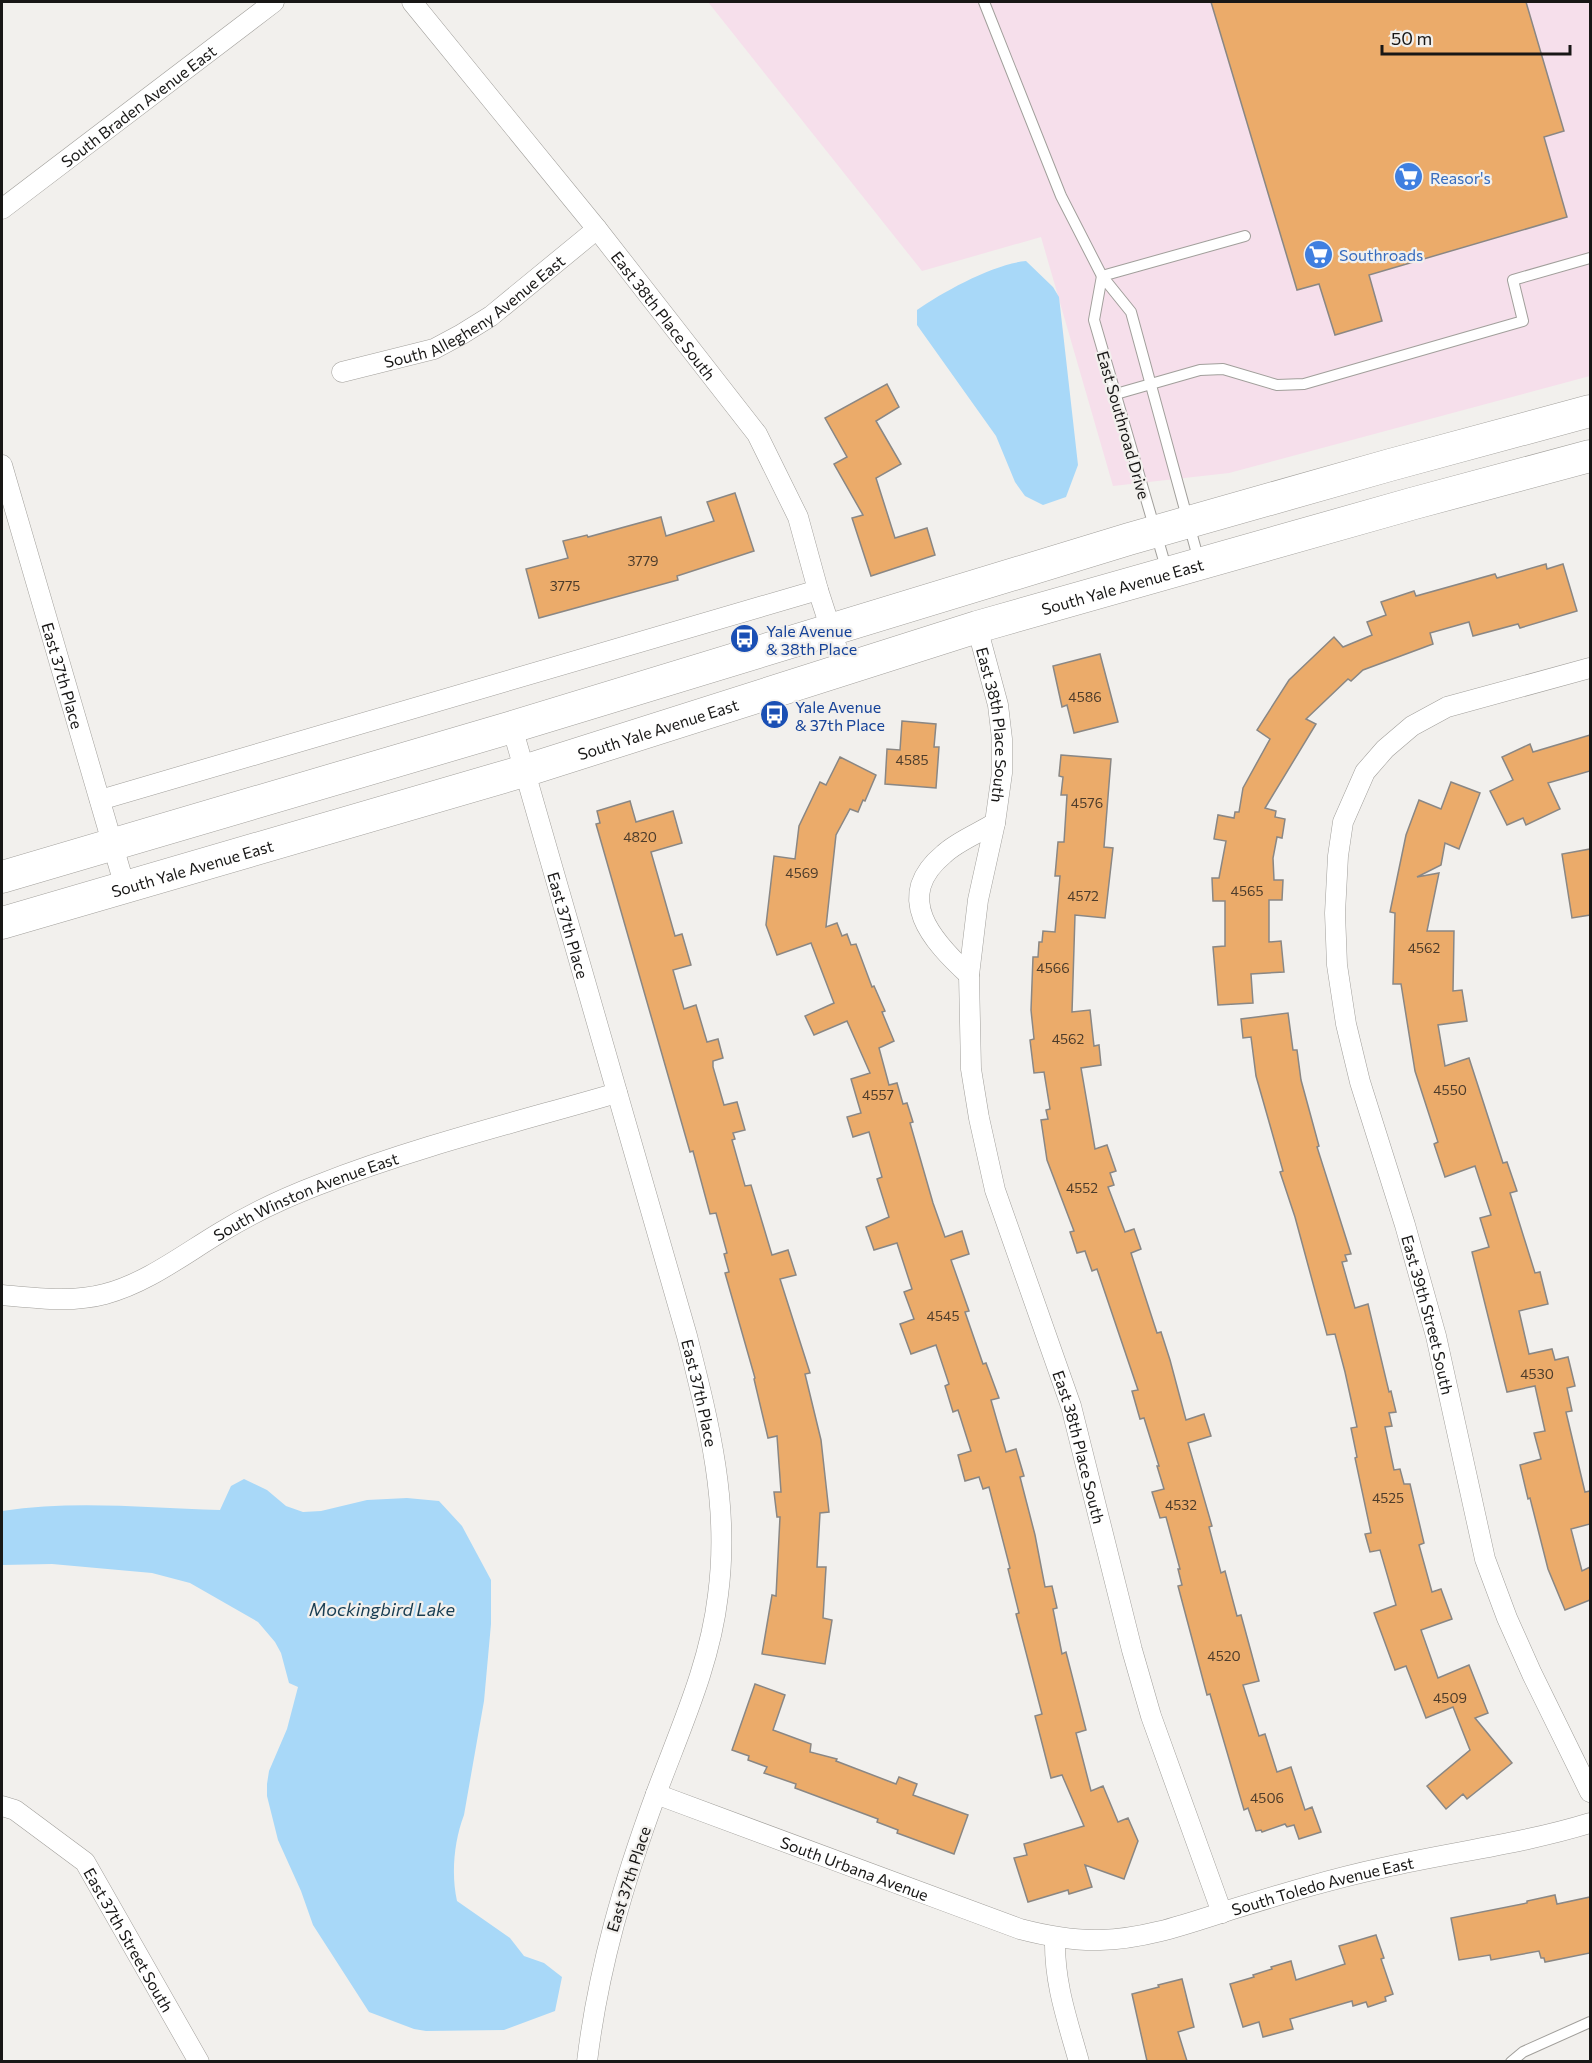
<svg xmlns="http://www.w3.org/2000/svg" width="1592" height="2063" viewBox="0 0 1592 2063" font-family="Commissioner,sans-serif">
  <style>
    .commercial { fill: #f6dfeb }
    .water { fill: #a8d8f8 }
    .building { fill: #ebab6a; stroke: #8a8784; stroke-width: 1.5 }
    .lines { fill: none; stroke-linecap: round; stroke-linejoin: round }
    .service-casing { stroke: #a19f9b; stroke-width: 12 }
    .minor-casing { stroke: #a19f9b; stroke-width: 21 }
    .primary-casing { stroke: #a19f9b; stroke-width: 33 }
    .service { stroke: #fff; stroke-width: 10 }
    .minor { stroke: #fff; stroke-width: 20 }
    .primary { stroke: #fff; stroke-width: 32 }
    .labels { text-anchor: middle; dominant-baseline: central; stroke-width: 4.5; stroke-linejoin: round; paint-order: stroke }
    .number-label { font-size: 14px; fill: #4d3c2b }
    .street-label { font-size: 16px; fill: #181716; stroke: #f2f0ed }
    .shop-label { font-size: 16px; fill: #366cbe; stroke: #f2f0ed; text-anchor: start }
    .transit-label { font-size: 16px; fill: #164399; stroke: #f2f0ed; text-anchor: start }
    .water-label { font-size: 18px; font-style: italic; fill: #183d52; stroke: #f2f0ed }
  </style>
  <rect width="100%" height="100%" fill="#f2f0ed"/>
  <polygon class="commercial" points="708,2 1590,2 1590,376 1229,473 1113,486 1041,237 922,271"/>
  <g class="water">
    <path d="M1026,261L1053,287L1059,297L1078,465L1066,497L1043,505L1025,496L1015,482L996,436L917,325V310C944,291 994,264 1026,261Z"/>
    <path d="M244,1479L267,1490L286,1506L303,1512L321,1511L367,1500L407,1498L439,1501L462,1526L491,1580V1624L484,1701L464,1815C454,1841 451,1874 457,1901L510,1938L524,1956L544,1963L562,1977L555,2011L504,2030L426,2031L414,2029L369,2012L313,1925L301,1891L278,1840L267,1796V1784L269,1771L287,1729L298,1687L289,1683L281,1653L275,1642L258,1622L190,1583L152,1573L52,1564L2,1565V1511C74,1500 147,1508 220,1510L231,1486Z"/>
  </g>
  <g class="building">
    <polygon points="1211,2 1526,2 1564,131 1544,137 1567,217 1369,275 1382,321 1335,335 1319,284 1297,290"/>
    <polygon points="887,384 899,407 876,421 901,464 876,478 895,538 927,528 935,555 871,576 852,518 863,515 834,464 847,457 825,418"/>
    <polygon points="735,493 754,551 677,576 678,580 539,618 526,569 568,558 563,541 587,535 588,537 661,517 666,536 714,521 707,502"/>
    <polygon points="1546,564 1547,569 1563,564 1577,611 1520,628 1518,624 1473,636 1469,622 1430,633 1433,644 1363,670 1351,681 1348,679 1306,719 1316,724 1265,808 1276,811 1275,817 1285,819 1282,838 1277,837 1273,858 1274,880 1283,880 1282,900 1269,900 1269,942 1281,941 1284,972 1251,974 1253,1003 1218,1005 1213,947 1225,946 1225,901 1213,901 1212,878 1219,878 1226,841 1214,839 1218,815 1234,818 1235,812 1239,812 1243,788 1270,739 1257,730 1289,680 1334,637 1343,647 1372,635 1367,622 1386,615 1381,602 1414,591 1416,596 1495,574 1497,578"/>
    <polygon points="1100,654 1118,722 1074,733 1067,705 1062,707 1053,666"/>
    <polygon points="902,721 936,724 934,747 939,747 936,788 885,784 887,749 900,750"/>
    <polygon points="1590,735 1590,771 1548,783 1560,809 1526,825 1523,818 1507,825 1490,791 1513,780 1502,757 1530,744 1533,752"/>
    <polygon points="1061,755 1111,759 1104,847 1113,848 1105,918 1075,915 1072,1012 1090,1010 1094,1046 1099,1045 1101,1065 1081,1068 1095,1149 1107,1145 1116,1171 1110,1173 1114,1185 1108,1187 1125,1232 1134,1229 1141,1249 1131,1253 1157,1333 1161,1332 1170,1360 1186,1420 1204,1414 1211,1436 1188,1443 1212,1526 1209,1527 1221,1573 1225,1571 1237,1616 1241,1615 1259,1681 1243,1685 1259,1736 1265,1734 1277,1772 1291,1767 1305,1810 1312,1807 1321,1832 1299,1839 1294,1825 1287,1827 1285,1824 1262,1832 1261,1830 1256,1831 1248,1808 1244,1810 1210,1694 1207,1695 1178,1586 1182,1585 1178,1569 1180,1569 1166,1517 1160,1518 1152,1492 1164,1489 1157,1466 1159,1466 1144,1418 1140,1419 1132,1391 1138,1390 1097,1269 1092,1271 1085,1251 1077,1253 1070,1232 1074,1231 1047,1160 1041,1120 1048,1119 1046,1110 1050,1109 1044,1072 1034,1073 1030,1040 1034,1039 1031,1010 1033,957 1038,957 1039,942 1042,942 1043,931 1055,932 1060,876 1055,876 1058,842 1064,842 1067,795 1061,795 1063,777 1059,776"/>
    <polygon points="840,757 876,775 865,801 863,800 858,812 850,809 836,835 826,927 837,923 842,936 847,934 851,945 856,944 872,987 874,986 885,1011 882,1012 894,1041 879,1048 889,1085 897,1083 903,1104 907,1103 913,1122 910,1123 933,1203 945,1237 962,1231 969,1254 951,1260 969,1311 965,1312 983,1364 986,1363 999,1398 991,1400 1006,1452 1016,1449 1024,1476 1020,1477 1035,1535 1045,1587 1052,1586 1057,1608 1053,1609 1062,1654 1066,1652 1086,1730 1076,1733 1091,1791 1103,1786 1118,1822 1128,1818 1138,1841 1124,1879 1085,1865 1092,1887 1069,1894 1068,1890 1028,1902 1014,1858 1027,1855 1024,1844 1084,1826 1062,1775 1051,1778 1035,1716 1042,1714 1016,1614 1019,1613 1008,1569 1010,1568 989,1487 983,1489 979,1477 965,1481 958,1455 971,1451 958,1410 953,1412 945,1386 949,1384 936,1345 911,1354 900,1324 914,1319 904,1292 912,1289 897,1243 874,1250 866,1227 889,1217 877,1179 882,1177 869,1132 853,1137 847,1117 861,1113 851,1079 870,1073 847,1021 814,1035 805,1016 834,1003 811,943 777,955 766,925 774,856 795,859 799,826 820,782 826,785"/>
    <polygon points="1451,782 1480,793 1459,849 1445,843 1441,865 1417,877 1439,873 1427,931 1454,931 1453,991 1462,990 1467,1021 1438,1025 1445,1066 1469,1058 1503,1163 1507,1162 1517,1191 1510,1193 1535,1273 1540,1272 1548,1304 1519,1311 1529,1354 1552,1349 1555,1360 1568,1357 1575,1386 1567,1388 1572,1411 1566,1412 1585,1492 1590,1491 1590,1524 1571,1529 1582,1571 1590,1567 1590,1600 1565,1610 1548,1569 1530,1498 1528,1499 1520,1465 1541,1459 1534,1433 1545,1431 1535,1386 1507,1392 1472,1252 1489,1247 1480,1218 1491,1215 1475,1166 1445,1177 1434,1144 1438,1142 1415,1071 1401,984 1393,984 1395,913 1390,912 1406,835 1419,800 1441,809"/>
    <polygon points="630,801 636,822 673,811 682,843 651,852 675,936 682,934 691,965 673,970 684,1009 696,1005 707,1042 718,1039 723,1058 713,1061 713,1067 724,1105 737,1102 745,1130 733,1133 735,1139 732,1140 745,1186 751,1185 772,1255 788,1250 796,1275 780,1279 810,1373 805,1374 821,1440 829,1512 820,1513 817,1567 826,1567 823,1618 832,1620 825,1664 762,1654 772,1595 776,1596 780,1517 777,1517 774,1492 781,1492 777,1436 768,1438 754,1379 755,1378 725,1273 729,1272 724,1254 727,1253 716,1213 710,1214 693,1151 690,1152 596,824 600,823 597,811"/>
    <polygon points="1590,849 1590,915 1572,918 1562,854"/>
    <polygon points="1288,1013 1293,1050 1297,1050 1301,1080 1319,1146 1317,1147 1351,1254 1345,1255 1347,1261 1342,1262 1355,1308 1368,1304 1389,1392 1391,1391 1396,1412 1389,1413 1392,1426 1385,1427 1394,1470 1400,1469 1404,1484 1410,1484 1424,1543 1419,1545 1432,1592 1441,1589 1452,1619 1421,1630 1438,1678 1469,1665 1488,1713 1475,1718 1512,1763 1467,1799 1463,1794 1446,1809 1427,1786 1470,1750 1453,1707 1426,1718 1406,1666 1395,1670 1374,1613 1396,1605 1380,1550 1370,1552 1365,1534 1371,1533 1355,1458 1357,1457 1351,1428 1357,1427 1345,1372 1335,1334 1327,1335 1295,1217 1280,1172 1283,1171 1256,1076 1251,1037 1243,1038 1241,1019"/>
    <polygon points="755,1684 785,1695 773,1730 811,1744 810,1752 837,1759 836,1761 896,1784 899,1777 917,1784 913,1795 968,1815 954,1854 897,1833 898,1830 877,1822 878,1819 795,1788 796,1784 764,1773 767,1767 748,1760 749,1756 732,1750"/>
    <polygon points="1555,1895 1557,1904 1590,1897 1590,1953 1545,1962 1544,1958 1541,1958 1539,1951 1491,1960 1490,1955 1459,1960 1451,1918 1527,1903 1527,1901"/>
    <polygon points="1376,1935 1384,1958 1381,1959 1393,1994 1385,1997 1386,2001 1368,2007 1366,2002 1353,2006 1352,2001 1290,2019 1293,2029 1263,2037 1259,2022 1243,2027 1230,1984 1254,1977 1253,1975 1272,1969 1271,1967 1291,1961 1296,1980 1345,1964 1339,1946"/>
    <polygon points="1182,1979 1194,2027 1178,2032 1187,2061 1147,2061 1132,1994 1159,1987 1158,1985"/>
  </g>
  <g class="lines">
    <defs>
      <g id="service">
        <polyline points="984,2 1061,196 1102,276 1131,312 1199,561"/>
        <polyline points="1102,276 1094,320 1167,571"/>
        <polyline points="1102,276 1245,236"/>
        <polyline points="1116,394 1200,370 1223,369 1277,385 1304,384 1523,321 1513,280 1590,258"/>
        <polyline points="1511,2062 1523,2052 1590,2022"/>
      </g>
      <g id="minor">
        <path id="s1" d="M412,2L597,229L757,434L798,517L818,590L844,670"/>
        <path id="s2" d="M2,209L274,2"/>
        <path id="s3" d="M342,372L434,349L462,334L491,316L597,229"/>
        <path id="s4" d="M2,465L125,887"/>
        <path id="s5" d="M977,627L998,705L1002,739V773L995,823L978,900L969,975L971,1069L979,1118L995,1190L1071,1406L1132,1650L1151,1716L1222,1913"/>
        <path id="s6" d="M1590,668L1447,707L1412,726L1385,749L1365,772L1343,822L1338,856L1335,913L1337,965L1346,1024L1360,1082L1405,1225L1436,1336L1485,1559L1507,1618L1532,1674L1590,1792"/>
        <path id="s7" d="M512,727L687,1336C709,1423 730,1505 718,1595C710,1665 680,1729 656,1794C624,1881 598,1969 587,2062"/>
        <polyline points="100,800 818,590"/>
        <path d="M969,975C932,941 892,897 944,854C958,841 979,833 995,823"/>
        <path id="s8" d="M2,1295C35,1298 72,1303 105,1294C147,1283 184,1254 221,1232C252,1213 284,1198 318,1185C415,1147 517,1122 617,1093"/>
        <path id="s9" d="M656,1794L1020,1929C1047,1936 1073,1941 1100,1940C1146,1939 1189,1923 1233,1909C1282,1894 1331,1879 1382,1868C1451,1852 1522,1844 1590,1823"/>
        <path id="s10" d="M2,1806L15,1810L85,1862L199,2062"/>
        <path d="M1055,1938C1054,1983 1067,2019 1079,2062"/>
      </g>
      <g id="primary">
        <polyline points="2,877 512,727 1129,539 1390,465 1590,411"/>
        <path id="s11" d="M2,923L524,771L977,627L1411,504L1590,456"/>
      </g>
    </defs>
    <use href="#service" class="service-casing"/>
    <use href="#minor" class="minor-casing"/>
    <use href="#primary" class="primary-casing"/>
    <use href="#service" class="service"/>
    <use href="#minor" class="minor"/>
    <use href="#primary" class="primary"/>
  </g>
  <defs>
    <symbol id="supermarket-disc" viewBox="-11 -11 22 22"><circle r="9.5" fill="#3f7fe0" stroke="#f2f0ed"/><path d="M-6-5.5h2.5l.6 2H6L4.5 2H-2.5L-4.4-4H-6ZM-1.5 3.2a1.3 1.3 0 1 0 .1 0ZM3 3.2a1.3 1.3 0 1 0 .1 0Z" fill="#fff"/></symbol>
    <symbol id="bus-disc" viewBox="-11 -11 22 22"><circle r="9.5" fill="#1a4fb4" stroke="#f2f0ed"/><path d="M-5-6H5V4H4V6H2V4H-2V6H-4V4H-5ZM-3.5-4V0h7V-4ZM-3.5 1.2v1.5H-2V1.2ZM2 1.2v1.5H3.5V1.2Z" fill="#fff"/></symbol>
  </defs>
  <g fill-rule="evenodd">
    <use href="#supermarket-disc" x="1392" y="160" width="33" height="33"/>
    <use href="#supermarket-disc" x="1302" y="238" width="33" height="33"/>
    <use href="#bus-disc" x="728" y="622" width="33" height="33"/>
    <use href="#bus-disc" x="758" y="698" width="33" height="33"/>
  </g>
  <g class="labels">
    <g class="number-label">
      <text x="643" y="560">3779</text>
      <text x="565" y="585">3775</text>
      <text x="1085" y="696">4586</text>
      <text x="912" y="759">4585</text>
      <text x="1087" y="802">4576</text>
      <text x="640" y="836">4820</text>
      <text x="802" y="872">4569</text>
      <text x="1247" y="890">4565</text>
      <text x="1083" y="895">4572</text>
      <text x="1424" y="947">4562</text>
      <text x="1053" y="967">4566</text>
      <text x="1068" y="1038">4562</text>
      <text x="1450" y="1089">4550</text>
      <text x="878" y="1094">4557</text>
      <text x="1082" y="1187">4552</text>
      <text x="943" y="1315">4545</text>
      <text x="1537" y="1373">4530</text>
      <text x="1388" y="1497">4525</text>
      <text x="1181" y="1504">4532</text>
      <text x="1224" y="1655">4520</text>
      <text x="1450" y="1697">4509</text>
      <text x="1267" y="1797">4506</text>
    </g>
    <g class="street-label">
      <text stroke="none"><textPath href="#s2" startOffset="171">South Braden Avenue East</textPath></text>
      <text stroke="none"><textPath href="#s3" startOffset="148">South Allegheny Avenue East</textPath></text>
      <text stroke="none"><textPath href="#s1" startOffset="402">East 38th Place South</textPath></text>
      <text transform="translate(1124 425) rotate(74)">East Southroad Drive</text>
      <text stroke="none"><textPath href="#s11" startOffset="1170">South Yale Avenue East</textPath></text>
      <text stroke="none"><textPath href="#s4" startOffset="219">East 37th Place</textPath></text>
      <text stroke="none"><textPath href="#s5" startOffset="100">East 38th Place South</textPath></text>
      <text stroke="none"><textPath href="#s11" startOffset="684">South Yale Avenue East</textPath></text>
      <text stroke="none"><textPath href="#s11" startOffset="198">South Yale Avenue East</textPath></text>
      <text stroke="none"><textPath href="#s7" startOffset="206">East 37th Place</textPath></text>
      <text stroke="none"><textPath href="#s8" startOffset="328">South Winston Avenue East</textPath></text>
      <text stroke="none"><textPath href="#s6" startOffset="814">East 39th Street South</textPath></text>
      <text stroke="none"><textPath href="#s7" startOffset="692">East 37th Place</textPath></text>
      <text stroke="none"><textPath href="#s5" startOffset="842">East 38th Place South</textPath></text>
      <text stroke="none"><textPath href="#s9" startOffset="212">South Urbana Avenue</textPath></text>
      <text transform="translate(628 1879) rotate(-72)">East 37th Place</text>
      <text stroke="none"><textPath href="#s9" startOffset="699">South Toledo Avenue East</textPath></text>
      <text stroke="none"><textPath href="#s10" startOffset="190">East 37th Street South</textPath></text>
    </g>
    <g class="shop-label">
      <text x="1430" y="177">Reasor's</text>
      <text x="1339" y="254">Southroads</text>
    </g>
    <g class="transit-label">
      <text x="766" y="630">Yale Avenue<tspan x="766" dy="18">&amp; 38th Place</tspan></text>
      <text x="795" y="706">Yale Avenue<tspan x="795" dy="18">&amp; 37th Place</tspan></text>
    </g>
    <g class="water-label">
      <text x="382" y="1609">Mockingbird Lake</text>
    </g>
  </g>
  <rect width="1592" height="2063" fill="none" stroke="#181716" stroke-width="6"/>
  <path d="M1382 45v9h188v-9" fill="none" stroke="#181716" stroke-width="3"/>
  <text x="1391" y="45" font-size="18" fill="#181716" stroke="#f2f0ed" stroke-width="4.5" paint-order="stroke">50 m</text>
</svg>
